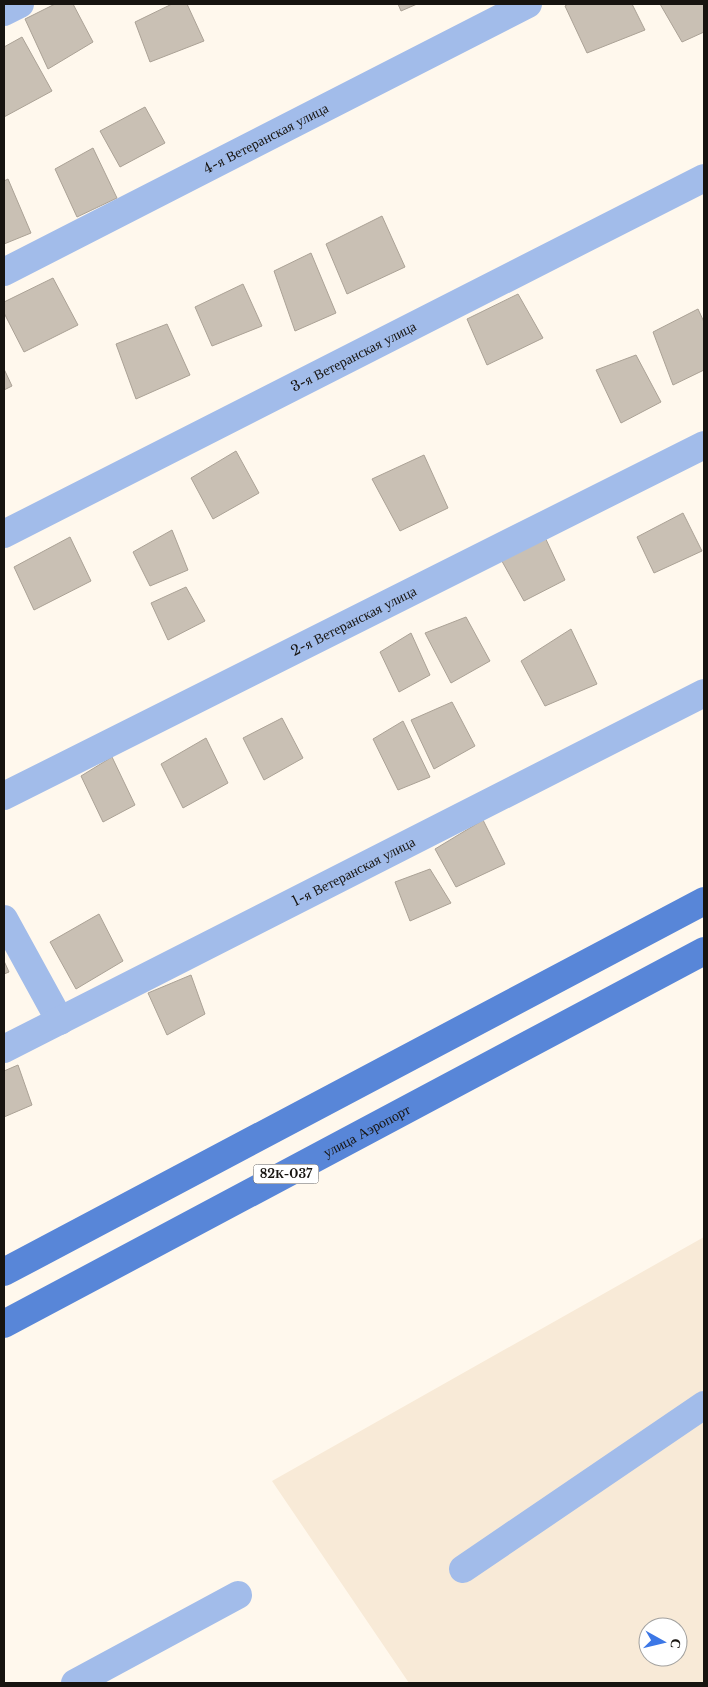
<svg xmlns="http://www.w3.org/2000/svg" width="708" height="1687" font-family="'Libre Baskerville',serif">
  <rect width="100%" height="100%" fill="#fff8ed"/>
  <path fill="#f8ead7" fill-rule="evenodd" d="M 704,1237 L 704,1683 L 409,1683 L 272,1481 ZM 648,1627 L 678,1627 L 678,1657 L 648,1657 Z"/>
  <g fill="#c9c0b4" stroke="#aba296">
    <polygon points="55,4 73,4 93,42 48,69 25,19"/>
    <polygon points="172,4 187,4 204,41 150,62 135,22"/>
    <polygon points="398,4 417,4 401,11"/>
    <polygon points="568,4 632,4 645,30 587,53 565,6"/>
    <polygon points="660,4 704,4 704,32 682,42"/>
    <polygon points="22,37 52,91 4,117 4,47"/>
    <polygon points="145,107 165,143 120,167 100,131"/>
    <polygon points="93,148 117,198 77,217 55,169"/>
    <polygon points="8,179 31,233 4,244 4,181"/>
    <polygon points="382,216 405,267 347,294 326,244"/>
    <polygon points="311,253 336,313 295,331 274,271"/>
    <polygon points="53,278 78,325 24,352 4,313 4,302"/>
    <polygon points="243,284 262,326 212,346 195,307"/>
    <polygon points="518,294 543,338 487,365 467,319"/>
    <polygon points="698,309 704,322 704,370 673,385 653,332"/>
    <polygon points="167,324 190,375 136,399 116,344"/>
    <polygon points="636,355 661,402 621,423 596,370"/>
    <polygon points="4,369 12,386 4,390"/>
    <polygon points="236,451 259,493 213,519 191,478"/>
    <polygon points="424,455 448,508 400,531 372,479"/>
    <polygon points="683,513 702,551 654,573 637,537"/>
    <polygon points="172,530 188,570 150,586 133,552"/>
    <polygon points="543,533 565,580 524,601 498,554"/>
    <polygon points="70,537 91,581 34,610 14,567"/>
    <polygon points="186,587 205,621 168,640 151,603"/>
    <polygon points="466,617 490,661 451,683 425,633"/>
    <polygon points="571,629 597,684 545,706 521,661"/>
    <polygon points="411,633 430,675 399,692 380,652"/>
    <polygon points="452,702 475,746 434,769 411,720"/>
    <polygon points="282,718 303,758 264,780 243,738"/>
    <polygon points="403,721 430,777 398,790 373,739"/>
    <polygon points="206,738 228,783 183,808 161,764"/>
    <polygon points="112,757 135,805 103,822 81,776"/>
    <polygon points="483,820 505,864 456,887 435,849"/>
    <polygon points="430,869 451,903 410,921 395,882"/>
    <polygon points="99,914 123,961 76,989 50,942"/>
    <polygon points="4,961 9,972 4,974"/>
    <polygon points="191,975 205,1014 167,1035 148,993"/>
    <polygon points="18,1065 32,1105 4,1117 4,1071"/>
  </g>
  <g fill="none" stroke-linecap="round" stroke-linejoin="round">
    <g stroke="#a2bcea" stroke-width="28">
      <polyline points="4,12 20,4"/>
      <path id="s1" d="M 4,272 L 528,4"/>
      <path id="s2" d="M 4,534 L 704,178"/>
      <path id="s3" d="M 4,796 L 704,445"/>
      <polyline points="4,919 60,1021"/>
      <path id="s4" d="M 4,1049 L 704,693"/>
      <polyline points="463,1569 704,1405"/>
      <polyline points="75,1683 238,1595"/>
    </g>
    <g stroke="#5886d8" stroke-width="28">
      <polyline points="4,1272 704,901"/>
      <path id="s5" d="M 4,1324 L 704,951"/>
    </g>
  </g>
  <g text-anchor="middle" stroke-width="4.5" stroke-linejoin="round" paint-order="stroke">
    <rect fill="#fff" stroke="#5d5a58" stroke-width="1" x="253.5" y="1164.5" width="65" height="19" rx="4"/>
    <g font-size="12" font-weight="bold" fill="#171410">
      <text x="286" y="1178">82К-037</text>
    </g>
    <g font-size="14" fill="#171410" stroke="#fff">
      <text dy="5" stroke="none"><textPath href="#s1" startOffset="294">4-я Ветеранская улица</textPath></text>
      <text dy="5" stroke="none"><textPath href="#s2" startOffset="392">3-я Ветеранская улица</textPath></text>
      <text dy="5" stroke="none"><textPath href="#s3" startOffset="391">2-я Ветеранская улица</textPath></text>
      <text dy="5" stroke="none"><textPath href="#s4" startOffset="392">1-я Ветеранская улица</textPath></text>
      <text dy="5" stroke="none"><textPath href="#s5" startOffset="411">улица Аэропорт</textPath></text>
    </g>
  </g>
  <rect width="708" height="1687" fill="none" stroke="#171410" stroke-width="10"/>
  <g transform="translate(663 1642) rotate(98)"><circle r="24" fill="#ffffff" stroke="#a2a19f"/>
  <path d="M0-4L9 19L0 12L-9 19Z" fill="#3c77e6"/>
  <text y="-8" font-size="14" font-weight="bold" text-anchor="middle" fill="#171410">С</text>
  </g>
</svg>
